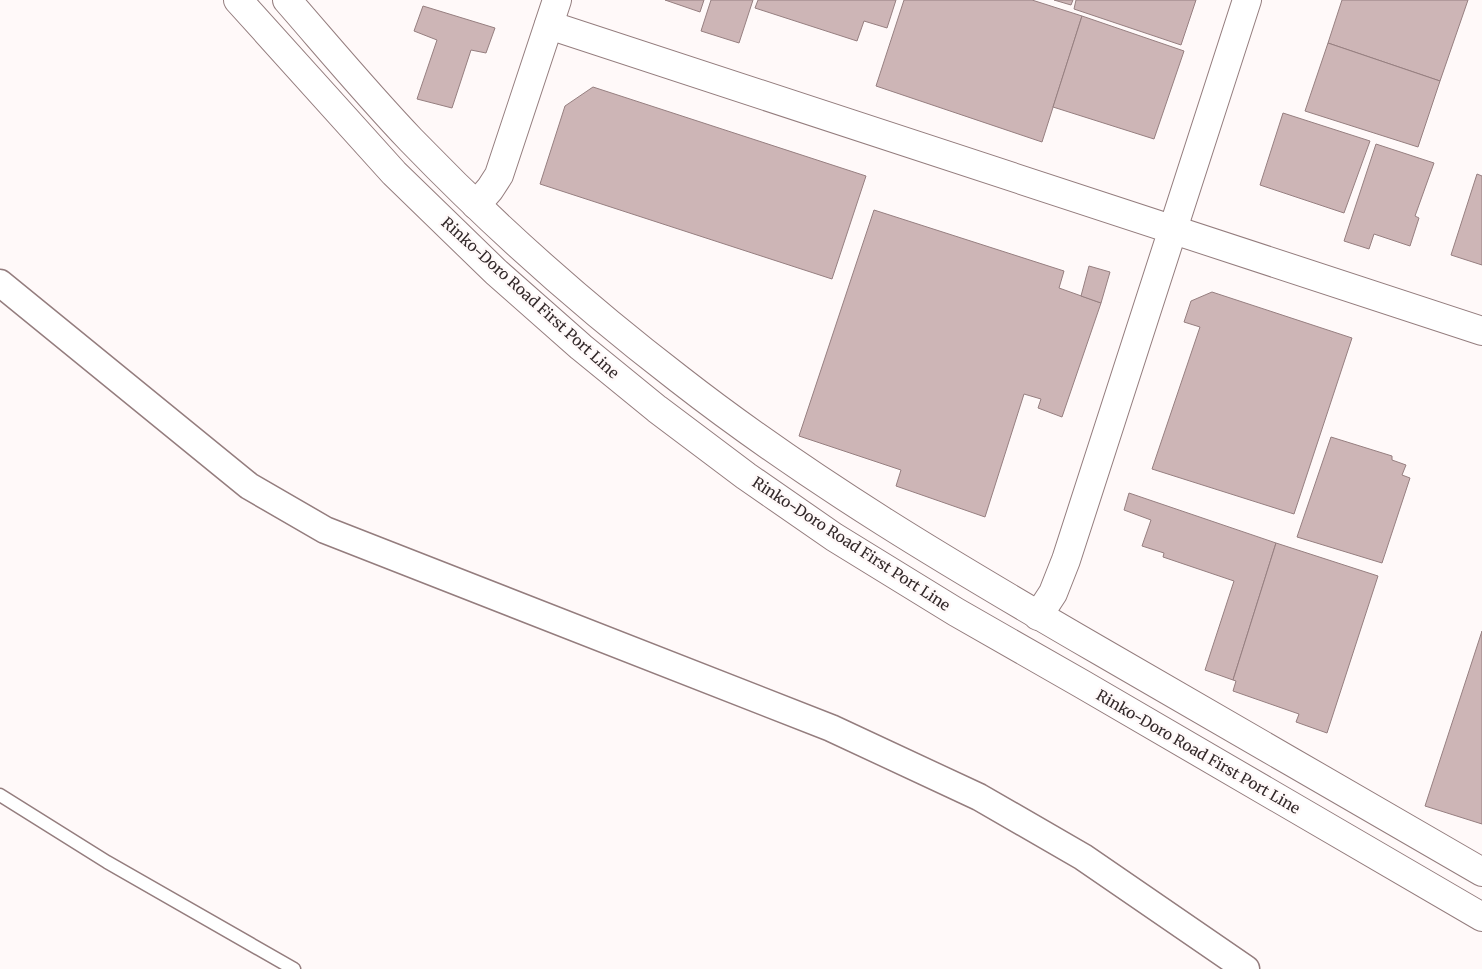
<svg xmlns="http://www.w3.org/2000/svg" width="1482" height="969" font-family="Merriweather,serif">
  <rect width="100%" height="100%" fill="#fff9f9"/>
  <g fill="#cdb5b6" stroke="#967f80">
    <polygon points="665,0 704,0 700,12"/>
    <polygon points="711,0 753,0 739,43 701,31"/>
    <polygon points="758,0 896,0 887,28 864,21 857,41 755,8"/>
    <polygon points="904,0 1032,0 1082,16 1042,142 876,86"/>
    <polygon points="1054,0 1073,0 1071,5"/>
    <polygon points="1076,0 1196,0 1181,45 1074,9"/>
    <polygon points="1342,0 1468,0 1440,81 1328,43"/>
    <polygon points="423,6 495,28 486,53 471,50 452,108 417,99 437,40 414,31"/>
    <polygon points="1082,16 1184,51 1154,139 1053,107"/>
    <polygon points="1328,43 1440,81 1418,147 1305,111"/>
    <polygon points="593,87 866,176 832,279 540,184 565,106"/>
    <polygon points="1283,113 1370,141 1344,213 1260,185"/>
    <polygon points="1376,144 1434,163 1415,216 1419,218 1410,246 1374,234 1369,249 1344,241"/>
    <polygon points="1477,174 1482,176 1482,265 1451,255"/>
    <polygon points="874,210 1064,271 1059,288 1101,303 1062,417 1038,408 1041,399 1024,394 985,517 896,486 901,470 799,436"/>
    <polygon points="1089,266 1110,272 1101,303 1081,296"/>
    <polygon points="1212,292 1352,338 1294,514 1152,469 1200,327 1184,322 1191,301"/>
    <polygon points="1331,437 1392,456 1392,460 1406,465 1402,475 1410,478 1382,563 1297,537"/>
    <polygon points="1129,493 1276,543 1233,680 1205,670 1234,581 1163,557 1164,553 1142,546 1151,520 1124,510"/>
    <polygon points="1276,543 1378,576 1327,733 1296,722 1299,714 1233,691 1236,681 1233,680"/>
    <polygon points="1482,631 1482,824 1425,806"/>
  </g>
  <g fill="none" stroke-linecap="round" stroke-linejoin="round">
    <defs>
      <polyline id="lane" points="0,795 107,862 294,969"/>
      <polyline id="street" points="0,283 249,486 325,530 831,728 979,797 1083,857 1246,969"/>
      <g id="secondary">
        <polyline points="238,0 394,173 496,272 581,347 657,409 746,476 834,537 956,612 1082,684 1482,917"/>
        <path d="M 287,0 C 328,47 368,95 411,140 C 494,226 584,306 679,379 C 811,482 955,567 1100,651 C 1227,725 1355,798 1482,872"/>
        <polyline points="549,25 1482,331"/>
        <polyline points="476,205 490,189 499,175 557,0"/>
        <polyline points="1038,616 1053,593 1066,560 1247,0"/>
      </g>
    </defs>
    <use href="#lane" stroke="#947d7e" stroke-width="15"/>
    <use href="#street" stroke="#947d7e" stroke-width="29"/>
    <use href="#secondary" stroke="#947d7e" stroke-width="30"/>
    <use href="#lane" stroke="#fff" stroke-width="12"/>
    <use href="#street" stroke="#fff" stroke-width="26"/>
    <use href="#secondary" stroke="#fff" stroke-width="28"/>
  </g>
  <g text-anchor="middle" stroke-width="5" stroke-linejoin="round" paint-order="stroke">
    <g font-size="15" fill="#33292a" stroke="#fff9f9">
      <text transform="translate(530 298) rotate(42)" y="5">Rinko-Doro Road First Port Line</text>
      <text transform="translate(851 544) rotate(33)" y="5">Rinko-Doro Road First Port Line</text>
      <text transform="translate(1198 752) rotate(30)" y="5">Rinko-Doro Road First Port Line</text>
    </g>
  </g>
</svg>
